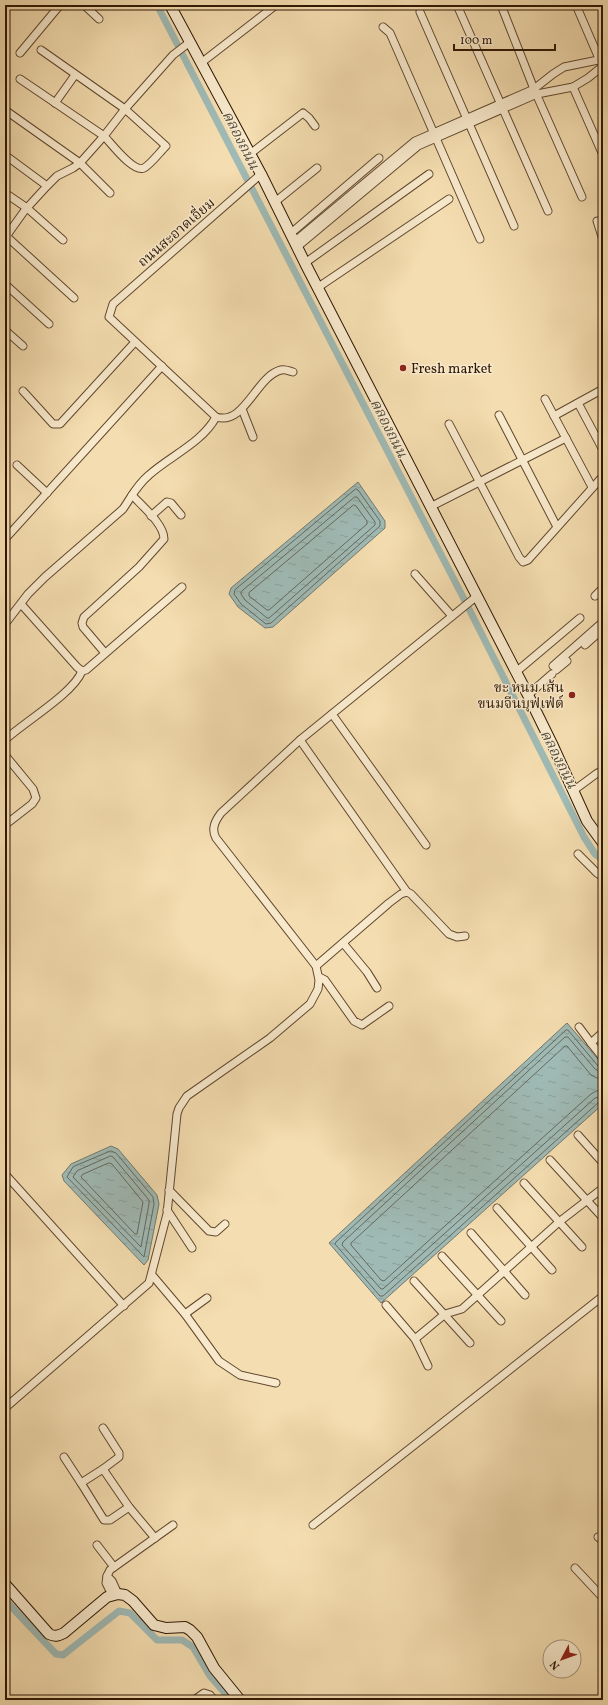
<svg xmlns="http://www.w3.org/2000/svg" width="608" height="1705" font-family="Vollkorn,'Noto Serif Thai',serif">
  <defs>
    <pattern id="water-ripples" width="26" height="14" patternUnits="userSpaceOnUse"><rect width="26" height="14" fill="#9fbab5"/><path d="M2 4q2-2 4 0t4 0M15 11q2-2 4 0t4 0" fill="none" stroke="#899f9a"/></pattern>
  </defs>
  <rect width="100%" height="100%" fill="#f4ddb0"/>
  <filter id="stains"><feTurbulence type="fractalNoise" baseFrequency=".005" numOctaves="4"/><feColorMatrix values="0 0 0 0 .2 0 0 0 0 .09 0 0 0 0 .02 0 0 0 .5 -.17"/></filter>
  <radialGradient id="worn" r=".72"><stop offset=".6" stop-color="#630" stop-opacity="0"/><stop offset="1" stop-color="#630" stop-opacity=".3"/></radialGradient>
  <g fill="url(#water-ripples)" stroke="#72796e">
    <polygon points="358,482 385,521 385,528 273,627 265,628 238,607 229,594 231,588"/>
    <polygon points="567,1023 603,1065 603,1104 381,1303 329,1243"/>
    <polygon points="111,1146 118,1149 157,1195 159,1204 148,1260 144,1265 64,1181 62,1175 71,1164"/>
  </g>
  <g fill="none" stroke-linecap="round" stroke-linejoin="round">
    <g stroke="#66685c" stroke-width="1">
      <polygon points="356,489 358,490 380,521 380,526 271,623 266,624 241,604 234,594 235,590"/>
      <polygon points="355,497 357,497 375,522 375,525 269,618 267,618 245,600 241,594 241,592"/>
      <polygon points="354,505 356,506 367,521 367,524 269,610 267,610 249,596 249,593"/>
      <polyline points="603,1068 598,1066 568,1030 566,1030 336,1242 335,1244 380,1296 383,1296 599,1102 603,1101"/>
      <polyline points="603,1073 595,1069 568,1037 565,1037 343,1242 342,1245 381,1289 383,1289 595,1098 603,1096"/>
      <polyline points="603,1079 597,1078 591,1075 567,1046 565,1046 351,1243 351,1245 381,1280 384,1281 591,1094 596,1091 603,1090"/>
      <polygon points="111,1151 116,1153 153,1197 154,1204 144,1257 67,1177 73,1167"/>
      <polygon points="111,1156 113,1157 149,1200 149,1204 141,1247 73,1177 77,1171"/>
      <polygon points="109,1163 112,1164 143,1202 137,1234 135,1234 81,1177 82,1175"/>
    </g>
    <g stroke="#9fbab5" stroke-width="7">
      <polyline points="157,5 464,599 584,837 595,854 603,860"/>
      <polyline points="5,1600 56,1654 63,1655 119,1611 130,1613 157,1640 182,1640 193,1647 210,1676 231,1700"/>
    </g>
    <defs>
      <g id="street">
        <polyline points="84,5 99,19"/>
        <polyline points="457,5 548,211"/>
        <polyline points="501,5 534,89 582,197"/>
        <polyline points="576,5 601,63"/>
        <polyline points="420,12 514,226"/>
        <polyline points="383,27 390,33 480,239"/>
        <polyline points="41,50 125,109 173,55 190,42"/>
        <polyline points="20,53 60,5"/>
        <polyline points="201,63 276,5"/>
        <polyline points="573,87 603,155"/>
        <polyline points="55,103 75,75"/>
        <path d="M 125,109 L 166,146 C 160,152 150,165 144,168 C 133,173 111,143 104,136 Z"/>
        <polyline points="5,110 80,163 110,193"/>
        <polyline points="250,154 303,113 309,118 315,126"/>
        <polyline points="5,155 47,186"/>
        <path d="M 261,174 L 113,304 L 109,317 L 216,417 C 245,426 256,376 281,370 C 285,369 289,371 293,372"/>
        <polyline points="5,193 27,208 63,240"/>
        <polyline points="275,202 317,168"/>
        <polyline points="597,221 603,240"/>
        <polyline points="290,234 379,158"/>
        <polyline points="5,235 74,298"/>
        <polyline points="5,238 25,210 47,186 57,176 73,168 80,163 104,136 20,79"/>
        <polyline points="294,242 415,141 534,89 553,74 564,67 603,59"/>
        <polyline points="297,247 418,146 537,94 573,87 588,78 603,66"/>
        <polyline points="305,263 429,174"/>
        <polyline points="5,284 49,324"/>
        <polyline points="317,288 449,199"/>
        <polyline points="5,330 23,346"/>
        <polyline points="23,391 53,424 60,424 135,342"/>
        <polyline points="545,399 592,487"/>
        <polyline points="578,403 603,450"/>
        <polyline points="242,409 253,437"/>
        <polyline points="499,415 557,527"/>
        <polyline points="554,416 603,389"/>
        <polyline points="449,424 519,557 523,562 528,560 603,476"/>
        <polyline points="17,465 47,493"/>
        <polyline points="430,507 566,438"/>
        <polyline points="151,516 167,502 171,503 181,515"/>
        <polyline points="5,539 162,366"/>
        <polyline points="415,574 452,616"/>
        <polyline points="595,596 603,588"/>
        <polyline points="21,604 77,667 82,671 86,670 182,587"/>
        <path d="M 5,624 L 28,594 L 45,577 L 123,509 C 132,496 136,486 149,475 C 170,456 202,443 216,417"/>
        <polyline points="585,645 603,629"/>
        <path d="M 105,653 L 83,627 L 82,623 L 84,617 L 139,567 L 164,539 C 164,524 142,506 132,495"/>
        <polyline points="553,666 603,622"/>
        <polyline points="556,670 567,661"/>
        <polyline points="516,672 580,618"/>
        <polyline points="528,695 552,674"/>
        <polyline points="332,714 426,845"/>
        <path d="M 5,740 C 24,722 73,694 82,671"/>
        <polyline points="300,740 407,892"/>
        <polyline points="5,755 33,789 36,798 32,804 5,825"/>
        <polyline points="573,791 596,774 603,770"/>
        <polyline points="578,854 597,873 603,877"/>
        <polyline points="343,943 367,972 377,988"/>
        <polyline points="316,966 389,903 401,894 407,892 411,894 449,934 457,937 465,936"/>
        <polyline points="319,977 325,980 354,1021 362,1025 389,1006"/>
        <polyline points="579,1027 591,1043"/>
        <polyline points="603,1032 591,1043 603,1058"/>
        <polyline points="578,1135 603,1163"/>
        <polyline points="550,1160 603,1218"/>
        <polyline points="5,1174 124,1306"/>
        <polyline points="524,1183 582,1247"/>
        <polyline points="169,1190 209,1231 216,1232 225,1224"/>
        <polyline points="497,1208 552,1270"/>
        <polyline points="167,1210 192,1248"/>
        <polyline points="471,1233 525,1295"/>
        <polyline points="442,1256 501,1321"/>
        <polyline points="152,1275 185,1314 219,1361 240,1375 276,1383"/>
        <polyline points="414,1281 470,1343"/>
        <polyline points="386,1305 415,1339 428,1366"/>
        <polyline points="185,1314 207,1298"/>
        <polyline points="415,1339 445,1314 462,1309 559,1222 603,1188"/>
        <path d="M 5,1408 L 149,1283 L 167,1214 L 177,1114 L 179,1108 L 187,1096 L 270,1038 L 310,1004 L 318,989 L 319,980 L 316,966 L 216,838 C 211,829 215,821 221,813 L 300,740 L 477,596"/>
        <polyline points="103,1428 119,1453 119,1457 103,1469 129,1507 155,1538"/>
        <polyline points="64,1457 81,1483"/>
        <polyline points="103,1469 81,1483 104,1520 110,1520 129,1507"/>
        <polyline points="313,1525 603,1296"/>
        <polyline points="598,1537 603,1541"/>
        <polyline points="97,1545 114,1567"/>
        <polyline points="575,1568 603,1598"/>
        <polyline points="107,1576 110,1570 173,1525"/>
        <polyline points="112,1595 106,1583 107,1576 112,1581 118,1594"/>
        <polyline points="194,1700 204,1693 210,1695 214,1700"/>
      </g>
      <g id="secondary">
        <polyline points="170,5 261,174 307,267 528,695 553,746 587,821 603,843"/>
        <path d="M 5,1584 L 49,1634 C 55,1637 58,1636 64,1633 L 107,1597 L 118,1594 L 125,1595 L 133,1601 L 154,1625 L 166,1628 L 185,1627 L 190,1630 L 197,1637 L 214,1668 L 240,1700"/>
      </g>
    </defs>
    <use href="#street" stroke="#60482e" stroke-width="9"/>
    <use href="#secondary" stroke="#2e1703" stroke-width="12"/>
    <use href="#street" stroke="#f8e9cc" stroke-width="7"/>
    <use href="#secondary" stroke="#f8e9cc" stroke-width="10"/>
  </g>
  <g fill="#8f2418" stroke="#f8e9cc" stroke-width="1.5">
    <circle cx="403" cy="368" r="4"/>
    <circle cx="572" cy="695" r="4"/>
  </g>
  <g text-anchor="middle" stroke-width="3" stroke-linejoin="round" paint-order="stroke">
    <g font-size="14" fill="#2e1703" stroke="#f8e9cc">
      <text transform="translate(176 232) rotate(-41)" y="5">ถนนสะอาดเอี่ยม</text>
    </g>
    <g font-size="14" fill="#2e1703" stroke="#f8e9cc" text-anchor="start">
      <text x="411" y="373">Fresh market</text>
      <text x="564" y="692" text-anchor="end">ขะ หนม เส้น<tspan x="564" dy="16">ขนมจีนบุฟเฟ่ต์</tspan></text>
    </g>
    <g font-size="15" font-style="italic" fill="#565041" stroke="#f8e9cc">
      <text transform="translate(241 140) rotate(63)" y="5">คลองถนน</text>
      <text transform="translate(389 428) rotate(63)" y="5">คลองถนน</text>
      <text transform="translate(559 759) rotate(63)" y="5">คลองถนน</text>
    </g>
  </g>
  <rect width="608" height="1705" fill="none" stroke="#f4ddb0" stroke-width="20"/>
  <rect x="6" y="6" width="596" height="1693" fill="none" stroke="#2e1703" stroke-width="2"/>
  <rect x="10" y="10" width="588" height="1685" fill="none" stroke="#2e1703"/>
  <g transform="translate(562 1659) rotate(229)"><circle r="19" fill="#f8e9cc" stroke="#a7957c"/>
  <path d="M0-3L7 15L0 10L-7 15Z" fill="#8f2418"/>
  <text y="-6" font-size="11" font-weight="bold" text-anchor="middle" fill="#2e1703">N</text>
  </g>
  <path d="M454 44v6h101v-6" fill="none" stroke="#2e1703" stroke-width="2"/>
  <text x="460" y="44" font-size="12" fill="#2e1703" stroke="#f8e9cc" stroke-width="3" paint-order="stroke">100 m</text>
  <rect width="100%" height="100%" filter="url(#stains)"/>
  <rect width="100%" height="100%" fill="url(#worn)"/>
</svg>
